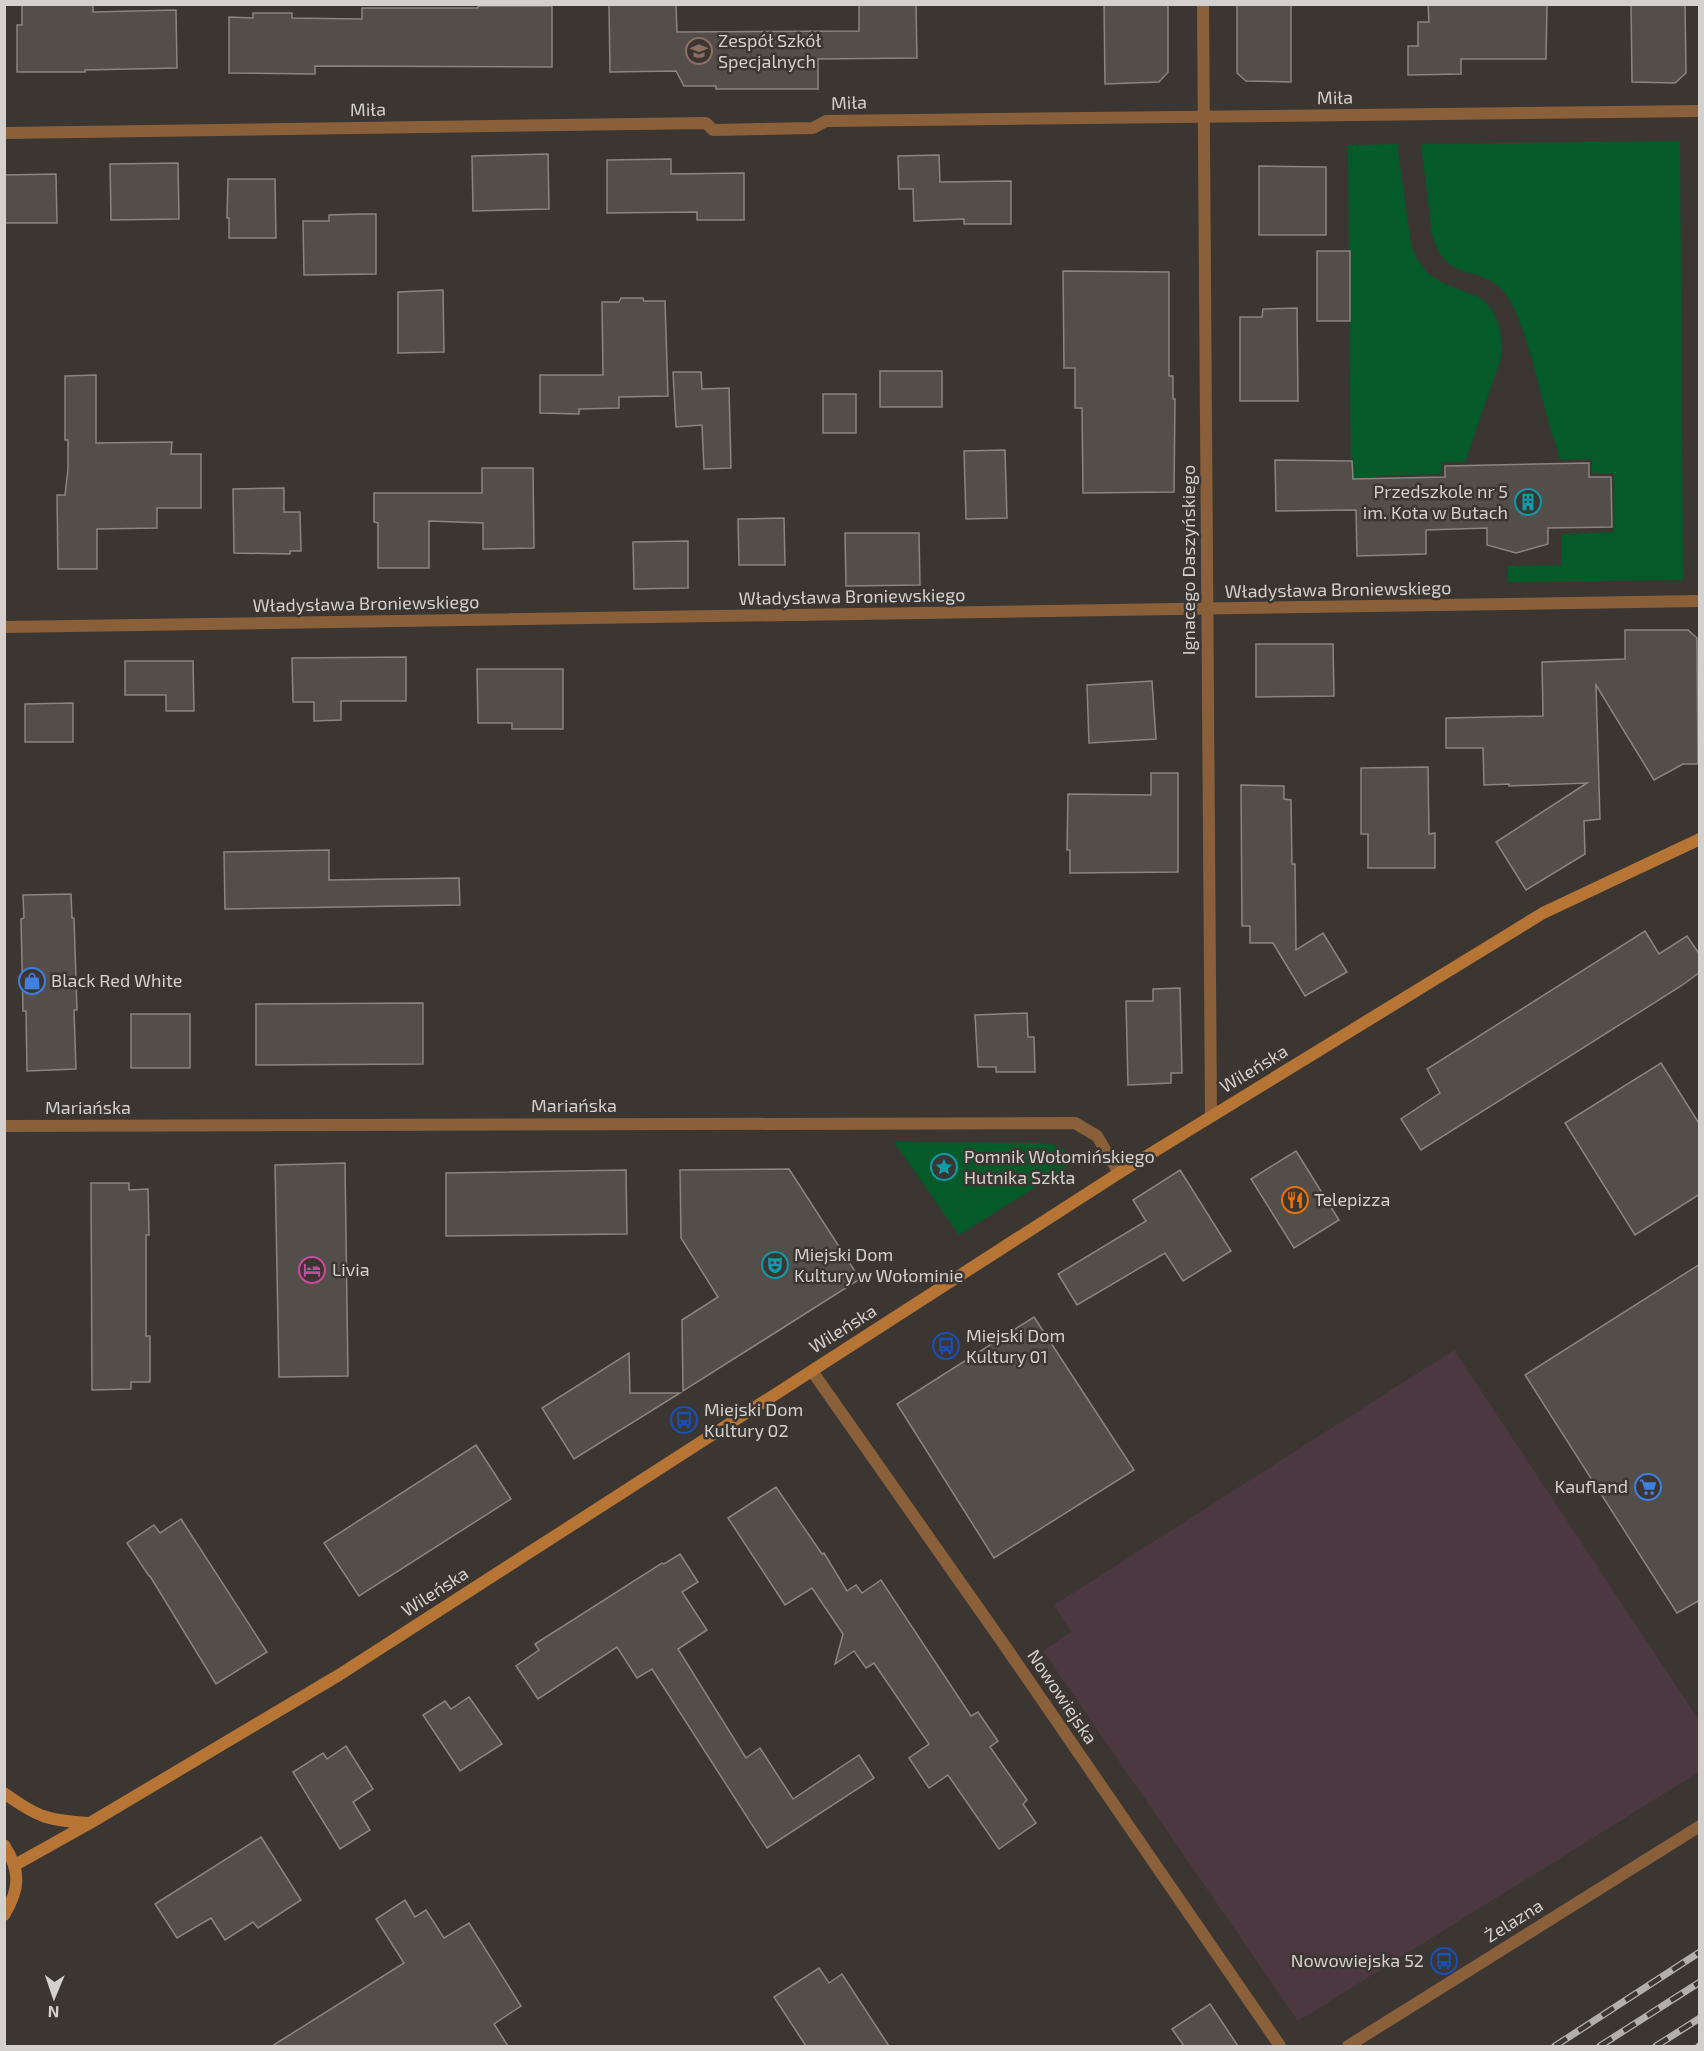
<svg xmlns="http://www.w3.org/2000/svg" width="1704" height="2051" font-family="'Exo 2',sans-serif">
  <rect width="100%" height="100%" fill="#3b3632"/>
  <polygon fill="#4b3841" points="1454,1350 1699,1720 1699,1772 1298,2021 1043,1651 1071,1632 1054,1605"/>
  <g fill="#055a29">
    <path d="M 1680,141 L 1683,580 L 1508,582 L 1508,566 L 1561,565 L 1561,534 L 1614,532 L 1613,473 L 1592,473 L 1592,459 L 1560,460 C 1554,439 1547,419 1542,398 C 1534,369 1522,313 1503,291 C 1478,263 1446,285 1432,234 L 1421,144 Z"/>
    <path d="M 1397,144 L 1411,245 C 1424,281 1444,283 1476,296 C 1497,305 1504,336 1501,357 C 1499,367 1494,377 1491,387 C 1482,412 1474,437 1465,462 L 1441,462 L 1441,474 L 1375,476 L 1375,484 L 1351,484 L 1348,145 Z"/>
    <path d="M 894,1142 L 1042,1143 L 1054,1145 L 1065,1150 C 1069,1158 1069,1161 1065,1169 L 959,1235 Z"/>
  </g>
  <g fill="#544e4a" stroke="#8b8480" stroke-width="1.5">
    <polygon points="22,4 93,4 93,12 176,10 177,68 85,70 85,72 17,72 17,25 22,25"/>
    <polygon points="609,4 676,4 677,32 859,31 859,4 916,4 917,58 818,59 818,89 716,89 716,86 684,86 676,71 610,72"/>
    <polygon points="1104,4 1168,4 1168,72 1159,82 1105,84"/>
    <polygon points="1237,4 1291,4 1291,82 1246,81 1237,73"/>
    <polygon points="1428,4 1547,4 1546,59 1461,59 1461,74 1408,75 1408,46 1418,46 1418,22 1429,22"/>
    <polygon points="1631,4 1685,4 1686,73 1675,83 1632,82"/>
    <polygon points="478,6 552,6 552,67 315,66 315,74 229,73 229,17 253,18 253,13 292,13 292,18 362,19 362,8 478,8"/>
    <polygon points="548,154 549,209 473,211 472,156"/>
    <polygon points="939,155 940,182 1011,181 1011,224 964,224 964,219 914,221 913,189 899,189 898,156"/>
    <polygon points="671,159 671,174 744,173 744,220 697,220 697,212 607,213 607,160"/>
    <polygon points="178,163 179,219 111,220 110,164"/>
    <polygon points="1259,166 1326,167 1326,235 1259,235"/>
    <polygon points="56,174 57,223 4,223 4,175"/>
    <polygon points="228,179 275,179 276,238 229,238 229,218 227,218"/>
    <polygon points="358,214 376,214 376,274 304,275 303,221 329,221 329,215"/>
    <rect x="1317" y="251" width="33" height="70"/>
    <polygon points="1063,271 1169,272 1169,376 1173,376 1173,399 1175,399 1174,492 1083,493 1082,408 1075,408 1075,368 1064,368"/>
    <polygon points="443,290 444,352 398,353 398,292"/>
    <polygon points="621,298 643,298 644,301 665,301 668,396 619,397 619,408 579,409 579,414 540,413 540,375 603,375 602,302 619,302"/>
    <polygon points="1297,308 1298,401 1240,401 1240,317 1262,317 1263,309"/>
    <rect x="880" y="371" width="62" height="36"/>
    <polygon points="673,372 701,372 702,389 729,388 731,468 704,469 702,425 676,427"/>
    <polygon points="96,375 96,443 172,442 171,454 201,454 201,508 157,508 157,528 97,529 97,569 58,569 57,495 65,495 68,469 68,440 65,440 65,376"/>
    <rect x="823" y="394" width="33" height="39"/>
    <polygon points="1005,450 1007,518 966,519 964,451"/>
    <polygon points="1275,460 1352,461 1353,479 1445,477 1445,466 1589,463 1589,477 1611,477 1612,527 1548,528 1548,544 1516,553 1487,545 1487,528 1426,530 1426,554 1357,556 1356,510 1276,511"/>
    <polygon points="482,468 533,468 534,548 483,549 483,523 429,521 429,568 378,568 378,523 374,522 374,493 482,493"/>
    <polygon points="284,488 284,512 300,512 301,551 290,551 290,554 234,553 233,489"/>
    <polygon points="784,518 785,565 739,565 738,519"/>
    <polygon points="845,533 919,533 920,585 846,586"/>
    <polygon points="688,541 688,588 634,589 633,542"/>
    <polygon points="1625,630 1688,630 1697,638 1698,764 1683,764 1654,780 1596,685 1600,819 1584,821 1585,854 1526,890 1496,842 1587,783 1509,786 1509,784 1484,785 1483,748 1446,748 1446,718 1543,716 1542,662 1625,659"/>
    <polygon points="1256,644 1333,644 1334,696 1256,697"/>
    <polygon points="406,657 406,701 341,701 341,720 314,721 314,702 293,702 292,658"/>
    <polygon points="125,661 193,661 194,711 166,711 166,695 125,695"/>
    <polygon points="477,669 563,669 563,729 512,729 512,723 478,723"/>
    <polygon points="1152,681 1156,739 1089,743 1087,685"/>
    <polygon points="73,703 73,742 25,742 25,704"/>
    <polygon points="1428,767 1429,834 1435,833 1435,868 1368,868 1368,834 1361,834 1361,768"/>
    <polygon points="1151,773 1178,773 1178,872 1070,873 1070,850 1067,850 1068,794 1151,795"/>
    <polygon points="1241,785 1284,786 1284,799 1291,800 1292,864 1295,864 1296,950 1323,933 1347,972 1305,996 1273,943 1250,943 1250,926 1242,926"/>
    <polygon points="329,850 329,880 459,878 460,905 225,909 224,852"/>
    <polygon points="71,894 72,918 74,918 77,1010 74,1010 76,1069 27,1071 26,1011 23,1011 21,919 24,918 23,895"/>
    <polygon points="1645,931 1659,954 1687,936 1700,955 1700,972 1681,986 1421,1150 1401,1119 1440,1093 1427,1069"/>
    <polygon points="1180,988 1182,1073 1171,1073 1171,1083 1128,1085 1126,1001 1153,1001 1153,989"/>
    <polygon points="423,1003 423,1064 256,1065 256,1004"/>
    <polygon points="1027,1013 1028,1037 1034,1037 1035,1072 996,1072 996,1067 978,1067 975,1015"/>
    <rect x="131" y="1014" width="59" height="54"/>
    <polygon points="1661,1063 1700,1125 1700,1194 1635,1235 1565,1123"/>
    <polygon points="1296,1151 1339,1220 1294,1248 1251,1179"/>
    <polygon points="345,1163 348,1376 279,1377 275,1165"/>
    <polygon points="789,1169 860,1279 683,1391 682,1320 718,1297 681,1238 680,1170"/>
    <polygon points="626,1170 627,1234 446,1236 446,1173"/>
    <polygon points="1180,1170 1231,1251 1183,1281 1165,1253 1077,1305 1058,1274 1146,1221 1133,1200"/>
    <polygon points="91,1183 129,1183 129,1190 148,1189 149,1235 146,1235 146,1336 150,1336 150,1382 131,1382 131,1389 92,1390"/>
    <polygon points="1700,1264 1700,1600 1677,1613 1525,1375"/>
    <polygon points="1034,1317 1134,1470 994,1558 897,1404"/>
    <polygon points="629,1353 630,1393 680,1393 574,1459 542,1408"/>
    <polygon points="476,1445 511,1499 359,1596 324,1543"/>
    <polygon points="776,1487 822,1554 824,1553 847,1591 856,1585 862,1593 881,1580 971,1716 978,1712 998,1741 990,1747 1027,1800 1023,1804 1036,1823 999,1849 948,1775 929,1788 909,1758 929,1744 874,1663 866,1668 854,1651 835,1664 843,1634 812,1588 785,1605 728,1518"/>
    <polygon points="181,1519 267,1652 216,1684 150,1576 149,1576 127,1543 154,1525 160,1533"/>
    <polygon points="680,1554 698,1582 682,1592 707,1630 678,1649 746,1758 760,1748 793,1799 859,1755 874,1778 767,1848 652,1669 637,1678 617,1647 538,1699 516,1666 539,1650 535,1644 662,1563 664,1564"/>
    <polygon points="469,1697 502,1744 460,1771 423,1715 445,1701 451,1709"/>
    <polygon points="346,1746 373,1789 353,1802 370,1830 340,1849 293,1772 323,1753 327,1759"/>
    <polygon points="261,1837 301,1900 258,1928 253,1922 225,1940 211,1918 177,1938 155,1904"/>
    <polygon points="405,1900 415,1917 426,1910 444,1938 469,1923 521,2006 494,2024 508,2046 272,2046 404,1963 376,1919"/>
    <polygon points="819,1968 829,1983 842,1974 889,2046 806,2046 774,1997"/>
    <polygon points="1210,2004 1238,2046 1184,2046 1172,2029"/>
  </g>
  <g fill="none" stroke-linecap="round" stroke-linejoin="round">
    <g stroke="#8a603a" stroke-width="12">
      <polyline points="1203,4 1211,1116"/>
      <polyline points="4,133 706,123 713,130 813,128 826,121 1700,111"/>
      <polyline points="4,627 1700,601"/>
      <polyline points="4,1126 1075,1123 1097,1136 1119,1173"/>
      <polyline points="812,1371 1005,1646 1280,2046"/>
      <polyline points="1348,2046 1700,1826"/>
    </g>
    <g stroke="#b77535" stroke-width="12">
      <path d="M 4,1793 C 37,1817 49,1821 89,1823"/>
      <path d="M 4,1845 C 21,1871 20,1889 4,1915"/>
      <polyline points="15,1865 90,1823 339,1675 1119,1173 1543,913 1700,839"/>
    </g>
    <defs>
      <g id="rail">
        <polyline points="1555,2046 1700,1952"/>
        <polyline points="1600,2046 1700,1982"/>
        <polyline points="1656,2046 1700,2018"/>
        <polyline points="1699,2046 1700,2046"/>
      </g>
    </defs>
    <use href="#rail" stroke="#b2afad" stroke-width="7"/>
    <use href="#rail" stroke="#3b3632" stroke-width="4.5" stroke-dasharray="14" stroke-linecap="butt"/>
  </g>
  <defs>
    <symbol id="school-ring" viewBox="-11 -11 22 22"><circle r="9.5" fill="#3b3632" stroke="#8d6e63" stroke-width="1.5"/><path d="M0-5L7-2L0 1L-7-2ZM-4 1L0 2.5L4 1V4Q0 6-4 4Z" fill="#8d6e63"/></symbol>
    <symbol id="building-ring" viewBox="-11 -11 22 22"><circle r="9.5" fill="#3b3632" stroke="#0f9aa8" stroke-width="1.5"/><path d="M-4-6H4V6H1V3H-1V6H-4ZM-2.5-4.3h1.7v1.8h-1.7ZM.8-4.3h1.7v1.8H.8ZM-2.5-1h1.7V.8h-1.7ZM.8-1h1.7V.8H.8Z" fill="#0f9aa8"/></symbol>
    <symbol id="shop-ring" viewBox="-11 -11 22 22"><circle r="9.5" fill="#3b3632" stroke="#3f7fe0" stroke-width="1.5"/><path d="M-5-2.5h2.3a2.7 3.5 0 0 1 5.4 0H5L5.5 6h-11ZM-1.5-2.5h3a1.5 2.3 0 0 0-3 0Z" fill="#3f7fe0"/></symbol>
    <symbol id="sight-ring" viewBox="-11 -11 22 22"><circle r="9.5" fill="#3b3632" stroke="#0f9aa8" stroke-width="1.5"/><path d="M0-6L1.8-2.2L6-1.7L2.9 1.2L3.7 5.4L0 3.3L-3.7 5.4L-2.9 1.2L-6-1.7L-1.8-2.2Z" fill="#0f9aa8"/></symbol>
    <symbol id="restaurant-ring" viewBox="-11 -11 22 22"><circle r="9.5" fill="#3b3632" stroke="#e8710a" stroke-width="1.5"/><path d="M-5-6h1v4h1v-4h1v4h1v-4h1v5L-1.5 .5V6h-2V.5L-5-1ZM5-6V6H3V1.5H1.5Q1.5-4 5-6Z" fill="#e8710a"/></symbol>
    <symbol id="theatre-ring" viewBox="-11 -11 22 22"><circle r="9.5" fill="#3b3632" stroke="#0f9aa8" stroke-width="1.5"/><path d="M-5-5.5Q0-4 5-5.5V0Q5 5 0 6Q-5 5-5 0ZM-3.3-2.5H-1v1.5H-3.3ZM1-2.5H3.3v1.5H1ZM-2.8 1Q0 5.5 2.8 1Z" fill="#0f9aa8"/></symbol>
    <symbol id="hotel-ring" viewBox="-11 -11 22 22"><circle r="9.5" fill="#3b3632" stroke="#d1479c" stroke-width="1.5"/><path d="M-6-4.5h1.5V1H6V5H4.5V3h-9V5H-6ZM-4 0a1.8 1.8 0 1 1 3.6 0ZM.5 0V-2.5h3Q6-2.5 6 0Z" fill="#d1479c"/></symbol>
    <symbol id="bus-ring" viewBox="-11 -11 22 22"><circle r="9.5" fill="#3b3632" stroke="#1a4fb4" stroke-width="1.5"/><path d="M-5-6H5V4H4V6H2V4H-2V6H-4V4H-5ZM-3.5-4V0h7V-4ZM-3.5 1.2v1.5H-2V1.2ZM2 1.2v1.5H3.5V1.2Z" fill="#1a4fb4"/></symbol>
    <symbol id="supermarket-ring" viewBox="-11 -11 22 22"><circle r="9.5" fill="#3b3632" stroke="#3f7fe0" stroke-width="1.5"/><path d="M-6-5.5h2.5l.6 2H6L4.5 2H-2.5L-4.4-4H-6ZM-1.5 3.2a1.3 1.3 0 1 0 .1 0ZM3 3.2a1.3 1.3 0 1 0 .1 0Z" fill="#3f7fe0"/></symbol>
  </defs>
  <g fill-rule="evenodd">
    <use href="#school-ring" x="684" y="36" width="30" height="30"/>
    <use href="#building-ring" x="1513" y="487" width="30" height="30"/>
    <use href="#shop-ring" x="17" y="966" width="30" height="30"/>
    <use href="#sight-ring" x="929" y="1152" width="30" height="30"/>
    <use href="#restaurant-ring" x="1280" y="1185" width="30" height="30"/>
    <use href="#theatre-ring" x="760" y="1250" width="30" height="30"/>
    <use href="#hotel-ring" x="297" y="1255" width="30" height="30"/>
    <use href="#bus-ring" x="931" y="1331" width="30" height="30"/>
    <use href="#bus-ring" x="669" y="1405" width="30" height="30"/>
    <use href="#supermarket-ring" x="1633" y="1472" width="30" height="30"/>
    <use href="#bus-ring" x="1429" y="1946" width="30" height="30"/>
  </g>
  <g text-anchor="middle" stroke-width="5" stroke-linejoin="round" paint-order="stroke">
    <g font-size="18" fill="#d3d0ce" stroke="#3b3632" text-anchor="start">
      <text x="718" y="47">Zespół Szkół<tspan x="718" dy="21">Specjalnych</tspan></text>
      <text x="1508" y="498" text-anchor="end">Przedszkole nr 5<tspan x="1508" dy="21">im. Kota w Butach</tspan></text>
      <text x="51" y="987">Black Red White</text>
      <text x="964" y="1163">Pomnik Wołomińskiego<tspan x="964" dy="21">Hutnika Szkła</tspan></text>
      <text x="1314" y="1206">Telepizza</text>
      <text x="794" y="1261">Miejski Dom<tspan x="794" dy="21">Kultury w Wołominie</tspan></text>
      <text x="332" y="1276">Livia</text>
      <text x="966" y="1342">Miejski Dom<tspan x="966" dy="21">Kultury 01</tspan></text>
      <text x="704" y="1416">Miejski Dom<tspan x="704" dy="21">Kultury 02</tspan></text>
      <text x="1628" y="1493" text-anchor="end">Kaufland</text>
      <text x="1424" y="1967" text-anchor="end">Nowowiejska 52</text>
    </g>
    <g font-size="18" fill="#d3d0ce" stroke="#3b3632">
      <text transform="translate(1335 98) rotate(-1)" y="6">Miła</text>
      <text transform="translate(849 103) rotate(-2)" y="6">Miła</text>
      <text transform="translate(368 110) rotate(-1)" y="6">Miła</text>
      <text transform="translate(1189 560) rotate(-90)" y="6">Ignacego Daszyńskiego</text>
      <text transform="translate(1338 590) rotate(-1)" y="6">Władysława Broniewskiego</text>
      <text transform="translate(852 597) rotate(-1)" y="6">Władysława Broniewskiego</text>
      <text transform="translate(366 604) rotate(-1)" y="6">Władysława Broniewskiego</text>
      <text transform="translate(1254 1069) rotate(-31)" y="6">Wileńska</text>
      <text x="574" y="1112">Mariańska</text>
      <text x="88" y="1114">Mariańska</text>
      <text transform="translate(843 1329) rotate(-32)" y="6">Wileńska</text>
      <text transform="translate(435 1592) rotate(-33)" y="6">Wileńska</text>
      <text transform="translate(1062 1697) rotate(56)" y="6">Nowowiejska</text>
      <text transform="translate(1514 1921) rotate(-32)" y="6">Żelazna</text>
    </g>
  </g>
  <rect width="1704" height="2051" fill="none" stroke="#d3d0ce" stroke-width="12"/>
  <g transform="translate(54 1997) rotate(182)" stroke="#3b3632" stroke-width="4.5" paint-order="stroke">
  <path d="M0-4.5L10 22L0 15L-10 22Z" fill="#d3d0ce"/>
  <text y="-9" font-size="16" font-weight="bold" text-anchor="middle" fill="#d3d0ce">N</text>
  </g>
</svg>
